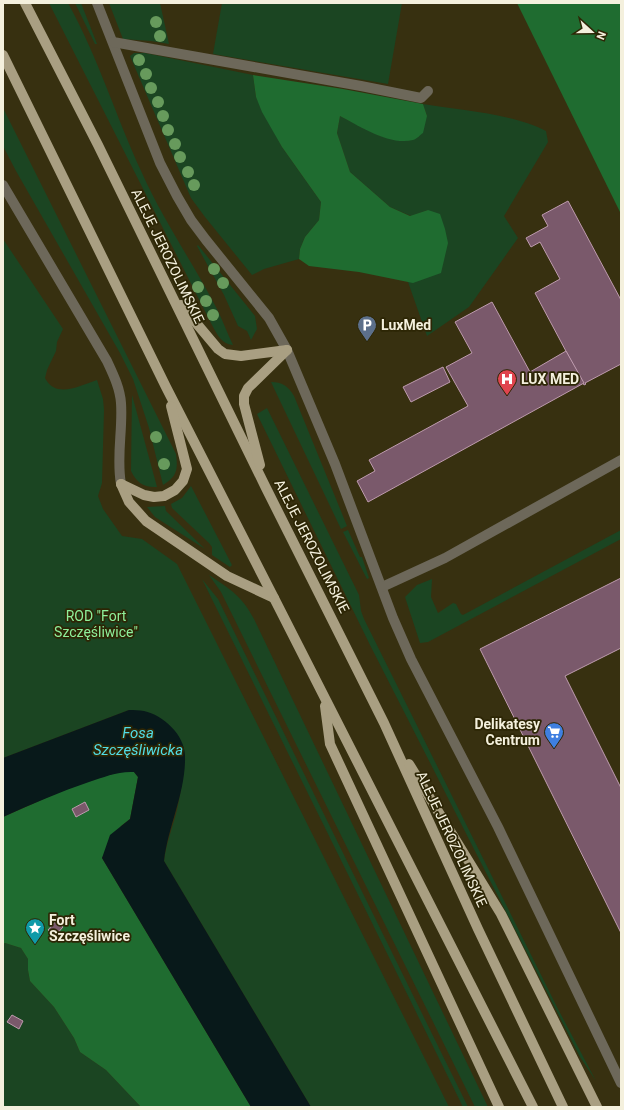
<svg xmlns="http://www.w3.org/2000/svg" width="624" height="1110" font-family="Roboto,sans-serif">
  <rect width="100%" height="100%" fill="#373010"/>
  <g fill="#1b4522">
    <path d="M 49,3 L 68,3 C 98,57 116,117 142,173 C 163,220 193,263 217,309 C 223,321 227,333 233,345 C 221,344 217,334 212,325 Z"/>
    <polygon points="75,3 81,3 97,44 95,44"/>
    <polygon points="109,3 160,3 169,44 151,41 123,39"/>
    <polygon points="222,3 402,3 388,84 213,54"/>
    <polygon points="134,53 145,53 253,75 256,97 282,147 321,202 319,220 305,237 300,249 299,259 264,269 252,275 205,217 191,198 130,56"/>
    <path d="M 423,104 C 459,110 515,114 546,131 L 548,142 L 504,216 L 518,238 L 469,307 L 427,336 L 408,282 L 413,282 L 428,210 L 411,216 L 390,207 L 350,172 L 337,133 L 340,116 L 380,136 L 427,116 Z"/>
    <path d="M 3,108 L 176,454 C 178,470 177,476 163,485 L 149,428 L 133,379 L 120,353 L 16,171 L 3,146 Z"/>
    <path d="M 3,239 L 63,329 L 57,342 L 56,351 L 47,370 L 45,378 C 56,399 79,386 97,380 L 103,399 L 104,410 L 102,483 L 98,496 L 103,509 L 122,536 L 142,539 L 177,564 L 449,1107 L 311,1107 L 164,861 C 166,843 173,827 177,810 C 181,791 184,773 185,754 L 129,710 L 3,758 Z"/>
    <polygon points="198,245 255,316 257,329 251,340 247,331 238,326 224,295 197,246"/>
    <path d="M 271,382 C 282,382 288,386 294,396 L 347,526 L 341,529 Z"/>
    <path d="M 132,395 L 157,487 C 144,488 136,482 131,471 Z"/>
    <polygon points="267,408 359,595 361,611 364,619 558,1009 596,1081 580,1057 370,645 257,414"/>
    <polygon points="191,486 232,565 230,567 212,555 212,547 209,543 172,508 171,504 182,498"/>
    <polygon points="165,506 166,511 205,549 155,517 147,507"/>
    <polygon points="348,530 360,557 362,557 369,578 367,579 343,532"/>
    <polygon points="621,530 621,539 428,642 420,643 405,597 417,585 432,579 431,597 438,613 453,603 456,604 461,614 463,615"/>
    <path d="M 209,575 C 231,590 241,595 254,619 L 488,1107 L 475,1107 L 221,592 Z"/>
    <polygon points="202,579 218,599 468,1107 463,1107"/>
    <polygon points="5,943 21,948 28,959 28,970 30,981 54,1007 74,1038 80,1052 106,1070 141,1107 3,1107 3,944"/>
  </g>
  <g fill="#1f6c30">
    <polygon points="517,3 621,3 621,214"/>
    <path d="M 253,75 L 343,89 L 423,104 L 427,116 L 423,133 C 420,135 417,139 413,140 C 390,146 359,126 340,116 L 337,133 L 350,172 L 390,207 L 410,216 L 428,210 L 440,214 L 445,229 L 448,243 L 441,273 L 413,283 L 359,272 L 309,266 L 299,259 L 300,249 L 305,237 L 319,220 L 321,202 L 282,147 L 262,112 L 256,97 Z"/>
    <path d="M 125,771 L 134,772 L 138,777 L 130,819 L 121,826 L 102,858 L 251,1107 L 141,1107 L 106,1070 L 80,1052 L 74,1038 L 54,1007 L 30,981 L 28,970 L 28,959 L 21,948 L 5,943 L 3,944 L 3,817 C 42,800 82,780 125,771 Z"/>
  </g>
  <path fill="#08191a" d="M 129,710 C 134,710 139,710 144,711 C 163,715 185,735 185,756 C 186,792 168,826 164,861 L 311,1107 L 251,1107 L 102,858 L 110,835 L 130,819 L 138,777 L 134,772 C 118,771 104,777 89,782 C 60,792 31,804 3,817 L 3,758 Z"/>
  <g fill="#7a596b" stroke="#be9bae">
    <polygon points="568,201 621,300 621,364 585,383 586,384 584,385 535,293 560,279 540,242 531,247 526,238 548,226 542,215"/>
    <polygon points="492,302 530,372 566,351 584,383 368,502 357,481 375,471 369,460 468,406 446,367 472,353 455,322"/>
    <polygon points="443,367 450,382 411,402 403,387"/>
    <polygon points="621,578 621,648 565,676 621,788 621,933 480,649"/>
    <polygon points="85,802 89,810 76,817 72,809"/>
    <polygon points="56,921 63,927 55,936 48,930"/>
    <polygon points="12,1015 23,1021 19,1029 7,1022"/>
  </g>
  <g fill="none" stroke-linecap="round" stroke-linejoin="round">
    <g stroke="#6d685a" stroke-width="10">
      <polyline points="97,3 160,163 177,196 191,220 206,240 269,318 287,350 335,464 393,618 411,659 498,827 621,1083"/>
      <polyline points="113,42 361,86 421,98 428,91"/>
      <path d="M 3,185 L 107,361 C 113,374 120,388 121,403 C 123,430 116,457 121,484"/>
      <polyline points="382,587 445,558 621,460"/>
    </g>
    <g stroke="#a99f82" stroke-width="10">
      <polyline points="25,3 98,145 266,488 384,723 478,929 563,1107"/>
      <polyline points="3,55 166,387 274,598 533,1107"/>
      <polyline points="181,305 218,349 225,354 241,356 287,350"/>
      <polyline points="260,465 244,404 244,396 248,388 287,350"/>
      <polyline points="121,484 129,502 146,521 227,576 274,598"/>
      <polyline points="121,484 144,495 154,497 164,496 175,490 183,481 187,469 171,406"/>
      <polyline points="325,706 330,744 499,1107"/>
      <polyline points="409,764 501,914 597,1107"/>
    </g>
  </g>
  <g fill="#679a5c">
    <circle cx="156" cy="22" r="6"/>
    <circle cx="160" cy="36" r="6"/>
    <circle cx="139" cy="60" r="6"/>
    <circle cx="146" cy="74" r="6"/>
    <circle cx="151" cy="88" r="6"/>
    <circle cx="158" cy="102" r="6"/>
    <circle cx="163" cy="116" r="6"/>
    <circle cx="168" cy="130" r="6"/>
    <circle cx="175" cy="144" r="6"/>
    <circle cx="180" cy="157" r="6"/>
    <circle cx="188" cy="172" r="6"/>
    <circle cx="194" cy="185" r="6"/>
    <circle cx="214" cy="269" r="6"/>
    <circle cx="223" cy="283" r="6"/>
    <circle cx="198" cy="287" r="6"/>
    <circle cx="206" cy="301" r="6"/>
    <circle cx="213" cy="315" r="6"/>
    <circle cx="156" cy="437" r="6"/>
    <circle cx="164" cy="464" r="6"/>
  </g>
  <defs>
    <symbol id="parking-pin" viewBox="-11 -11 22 30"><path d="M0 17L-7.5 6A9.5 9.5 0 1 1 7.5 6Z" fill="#5c6f8a" stroke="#2d2605"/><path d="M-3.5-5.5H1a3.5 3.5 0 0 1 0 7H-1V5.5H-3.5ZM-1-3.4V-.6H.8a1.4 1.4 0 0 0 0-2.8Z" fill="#fff"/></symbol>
    <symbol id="hospital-pin" viewBox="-11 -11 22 30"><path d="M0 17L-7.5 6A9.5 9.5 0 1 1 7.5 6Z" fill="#e0444e" stroke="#2d2605"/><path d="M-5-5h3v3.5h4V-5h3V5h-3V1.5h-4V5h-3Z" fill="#fff"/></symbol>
    <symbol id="supermarket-pin" viewBox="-11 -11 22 30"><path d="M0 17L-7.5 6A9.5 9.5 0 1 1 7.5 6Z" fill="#3f7fe0" stroke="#2d2605"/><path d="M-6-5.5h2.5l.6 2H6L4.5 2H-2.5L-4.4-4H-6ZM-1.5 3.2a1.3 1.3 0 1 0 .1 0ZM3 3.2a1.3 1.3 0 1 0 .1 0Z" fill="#fff"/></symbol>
    <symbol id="sight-pin" viewBox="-11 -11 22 30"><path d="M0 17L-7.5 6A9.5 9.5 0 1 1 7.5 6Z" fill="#0f9aa8" stroke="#2d2605"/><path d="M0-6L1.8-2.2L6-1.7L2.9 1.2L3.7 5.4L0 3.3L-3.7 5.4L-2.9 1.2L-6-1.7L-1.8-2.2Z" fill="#fff"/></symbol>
  </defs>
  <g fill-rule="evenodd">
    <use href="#parking-pin" x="356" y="314" width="22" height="30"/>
    <use href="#hospital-pin" x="496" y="368" width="22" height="30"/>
    <use href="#supermarket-pin" x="543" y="721" width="22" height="30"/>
    <use href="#sight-pin" x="24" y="917" width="22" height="30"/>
  </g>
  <g text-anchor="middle" stroke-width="3.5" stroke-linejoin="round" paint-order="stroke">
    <g font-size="14" fill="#f4f0dd" stroke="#2d2605">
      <text transform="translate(168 256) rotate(64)" y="5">ALEJE JEROZOLIMSKIE</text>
      <text transform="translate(312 546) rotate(63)" y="5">ALEJE JEROZOLIMSKIE</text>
      <text transform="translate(452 839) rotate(65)" y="5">ALEJE JEROZOLIMSKIE</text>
    </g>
    <g font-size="14" font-weight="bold" fill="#f4f0dd" stroke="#2d2605" text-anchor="start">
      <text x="381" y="330">LuxMed</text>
      <text x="521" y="384">LUX MED</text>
      <text x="540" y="729" text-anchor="end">Delikatesy<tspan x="540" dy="16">Centrum</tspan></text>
      <text x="49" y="925">Fort<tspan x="49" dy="16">Szczęśliwice</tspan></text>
    </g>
    <g font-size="14" fill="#8ef09b" stroke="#2d2605">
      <text x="96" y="621">ROD "Fort<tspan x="96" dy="16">Szczęśliwice"</tspan></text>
    </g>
    <g font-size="15" font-style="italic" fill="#51dde6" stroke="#2d2605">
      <text x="138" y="738">Fosa<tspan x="138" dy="17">Szczęśliwicka</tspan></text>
    </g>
  </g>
  <rect width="624" height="1110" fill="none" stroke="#f4f0dd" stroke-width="8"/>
  <g transform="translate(592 32) rotate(111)" stroke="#2d2605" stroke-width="3" paint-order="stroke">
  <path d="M0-3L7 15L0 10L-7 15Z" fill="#f4f0dd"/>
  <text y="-6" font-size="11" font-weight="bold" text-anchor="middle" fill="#f4f0dd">N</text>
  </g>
</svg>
